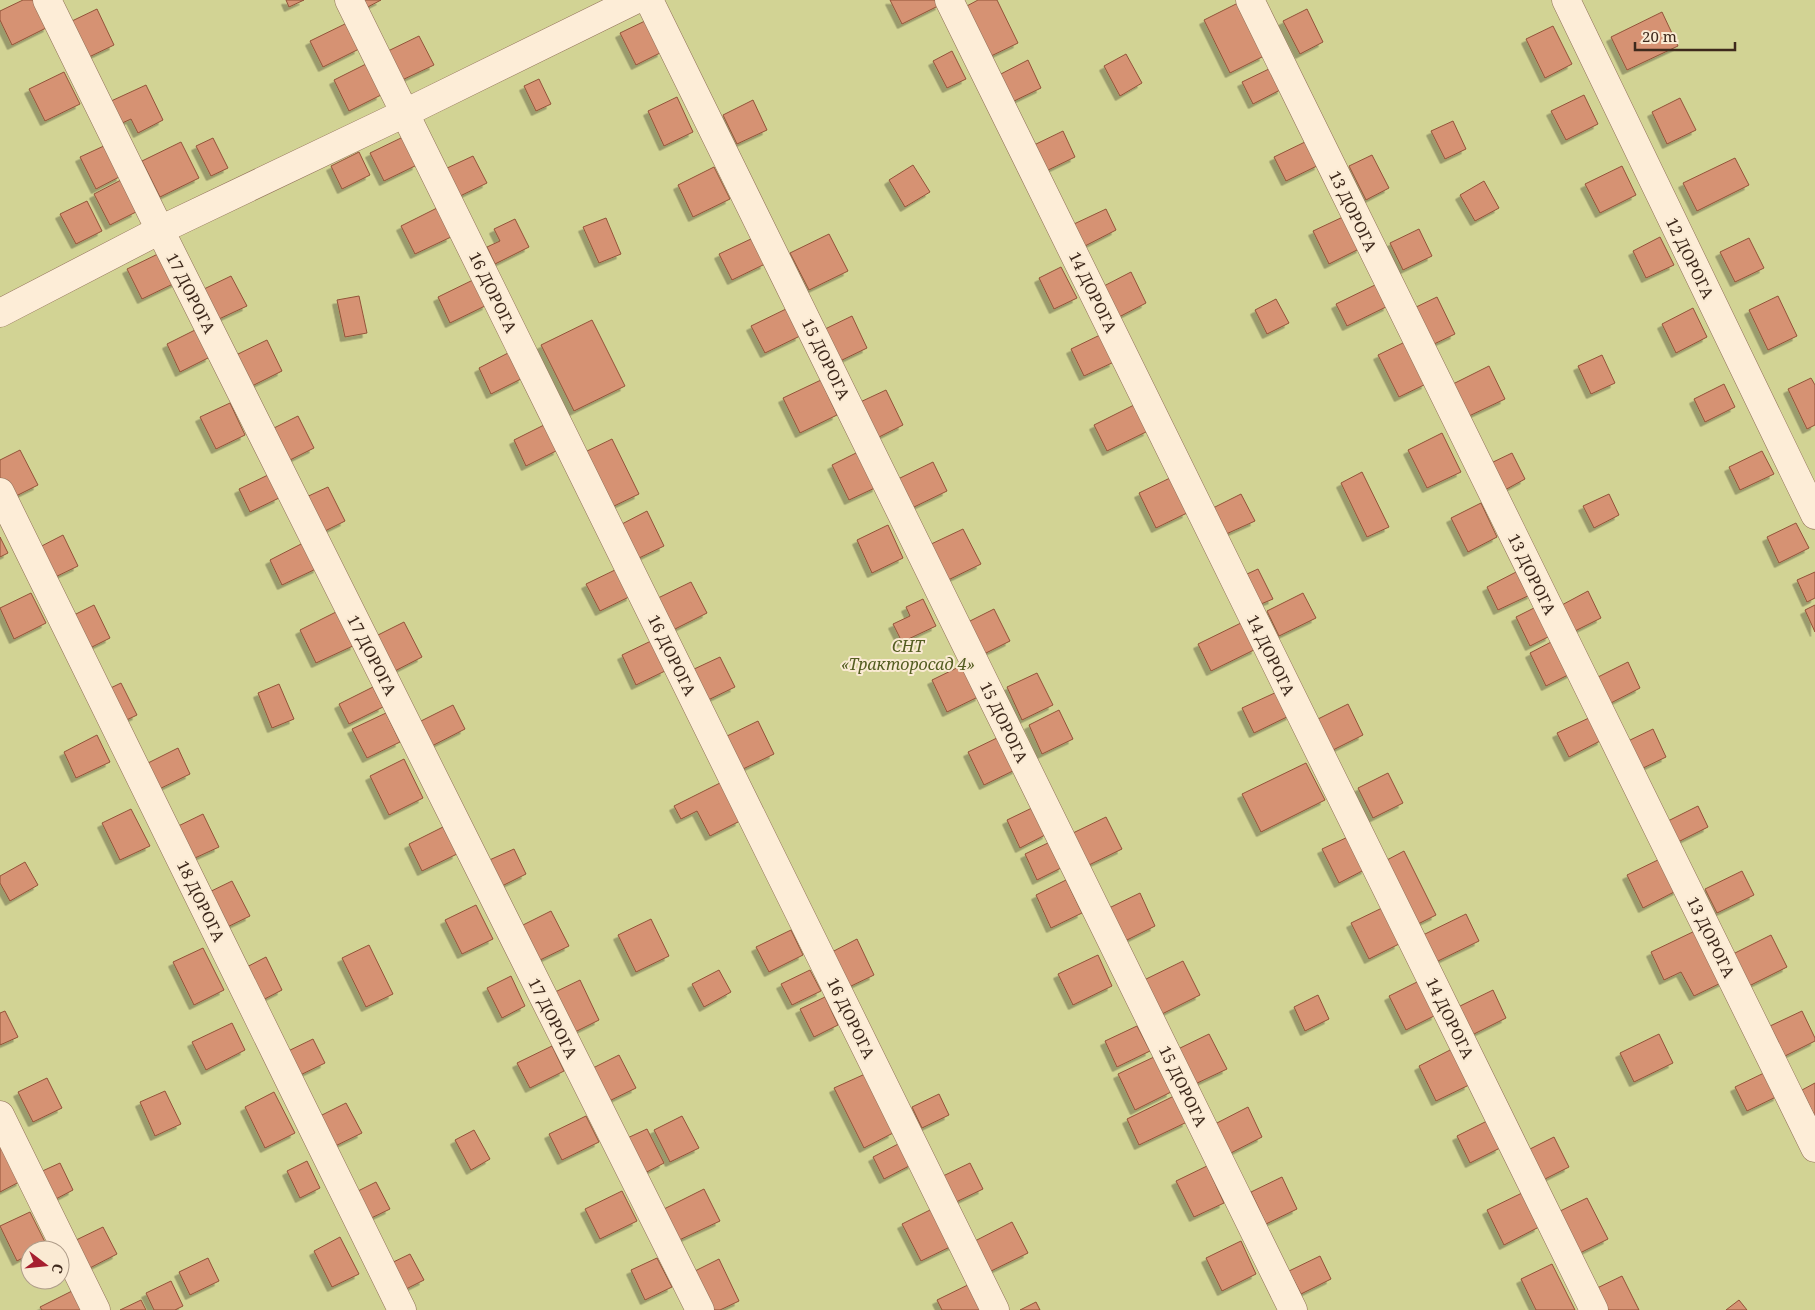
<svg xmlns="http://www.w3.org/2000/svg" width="1815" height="1310" font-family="'Noto Serif',serif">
  <defs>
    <filter id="shadow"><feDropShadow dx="-4.5" dy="4.5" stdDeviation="0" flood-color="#0004"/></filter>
  </defs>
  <rect width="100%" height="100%" fill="#f3dfc2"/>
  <path fill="#d2d394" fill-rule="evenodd" d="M 0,0 L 1815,0 L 1815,1310 L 0,1310 ZM 30,1250 L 60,1250 L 60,1280 L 30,1280 Z"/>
  <g fill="#d69273" stroke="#925339" filter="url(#shadow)">
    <polygon points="23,0 34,0 48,27 12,45 0,20 0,11"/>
    <polygon points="286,0 304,0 289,7"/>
    <polygon points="359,0 381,0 364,9"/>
    <polygon points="890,0 937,0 940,5 902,24"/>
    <polygon points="978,0 997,0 1018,43 989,57 965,7"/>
    <polygon points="1238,3 1264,56 1230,73 1204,20"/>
    <polygon points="97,9 114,45 89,57 72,21"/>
    <polygon points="1307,9 1323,42 1300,54 1283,21"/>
    <polygon points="1662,12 1678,46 1627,70 1611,37"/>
    <polygon points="647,20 662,52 636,65 620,33"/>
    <polygon points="347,23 359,49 323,67 310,41"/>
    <polygon points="1553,26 1572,64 1545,78 1526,39"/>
    <polygon points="419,36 434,65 400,81 386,52"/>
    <polygon points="952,51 966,79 947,88 933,61"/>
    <polygon points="1126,54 1142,83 1120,96 1104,66"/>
    <polygon points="1028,60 1041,88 1010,103 997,76"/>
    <polygon points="366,64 381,95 349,111 334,80"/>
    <polygon points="1271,68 1282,89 1253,104 1242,82"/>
    <polygon points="64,72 80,104 45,121 29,89"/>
    <polygon points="539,79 551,104 536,111 524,86"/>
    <polygon points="146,85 163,120 138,133 131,119 120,124 109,102"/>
    <polygon points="1584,95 1598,124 1566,140 1551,111"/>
    <polygon points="677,97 693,132 664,146 648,111"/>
    <polygon points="1680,98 1696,130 1667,144 1652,112"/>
    <polygon points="753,100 767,130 737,144 723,115"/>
    <polygon points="1453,121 1466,149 1445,159 1431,131"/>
    <polygon points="1063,131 1075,157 1044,172 1032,146"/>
    <polygon points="403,137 417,165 384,181 370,153"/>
    <polygon points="213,138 228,168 211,176 196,146"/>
    <polygon points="1307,141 1319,165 1286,181 1274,157"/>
    <polygon points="181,142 199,178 160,197 142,161"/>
    <polygon points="106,145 121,176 96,189 80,157"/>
    <polygon points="359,152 370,175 342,189 331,166"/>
    <polygon points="1372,155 1389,188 1366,200 1349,166"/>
    <polygon points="473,156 487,183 458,197 445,169"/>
    <polygon points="1735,158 1749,185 1697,211 1683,183"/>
    <polygon points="913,165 930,192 905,207 889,180"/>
    <polygon points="1622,166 1636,195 1600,213 1585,184"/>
    <polygon points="714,167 730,199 693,217 678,185"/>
    <polygon points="121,180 136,212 110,225 94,194"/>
    <polygon points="1484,181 1499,208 1475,221 1460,195"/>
    <polygon points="87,201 102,231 76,244 60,214"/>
    <polygon points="437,208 451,237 415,254 401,226"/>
    <polygon points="1106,209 1116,230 1085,246 1074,224"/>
    <polygon points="1345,216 1361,248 1329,264 1313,231"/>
    <polygon points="606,218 621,254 599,263 583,227"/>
    <polygon points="515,219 529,247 495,264 487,247 500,241 494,229"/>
    <polygon points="1419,229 1432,256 1403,270 1390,243"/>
    <polygon points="829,234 848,271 809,290 790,253"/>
    <polygon points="1660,237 1674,265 1646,278 1633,251"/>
    <polygon points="753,238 765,264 732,280 719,254"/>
    <polygon points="1749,238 1764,268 1735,282 1720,252"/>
    <polygon points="162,252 177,282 142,299 127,269"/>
    <polygon points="1061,267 1077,298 1054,309 1039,278"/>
    <polygon points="1131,272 1146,303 1117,318 1102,287"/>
    <polygon points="231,276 247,306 219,319 204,289"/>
    <polygon points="475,279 487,305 450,323 438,297"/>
    <polygon points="1377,284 1388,306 1347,326 1336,304"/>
    <polygon points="359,296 367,333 345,337 337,300"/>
    <polygon points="1778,296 1797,336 1768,350 1749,310"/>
    <polygon points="1437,297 1455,334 1430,346 1412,309"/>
    <polygon points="1276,299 1289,323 1267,334 1255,310"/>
    <polygon points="1693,308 1707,337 1676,353 1662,324"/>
    <polygon points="786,309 800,336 765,353 751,326"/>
    <polygon points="852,316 867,348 838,362 823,330"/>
    <polygon points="592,320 625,386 574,411 541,345"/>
    <polygon points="197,329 210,357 180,372 167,344"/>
    <polygon points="1100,335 1114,362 1084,376 1071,349"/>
    <polygon points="267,340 282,371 252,386 236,355"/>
    <polygon points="1405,342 1426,384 1399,397 1378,355"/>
    <polygon points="510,352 523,378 491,394 479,368"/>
    <polygon points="1602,355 1615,383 1591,394 1578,366"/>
    <polygon points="1489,366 1505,399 1469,416 1453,384"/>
    <polygon points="1811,378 1815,385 1815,425 1807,429 1788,389"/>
    <polygon points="821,380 837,415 800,433 783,398"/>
    <polygon points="1724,384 1735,407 1705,422 1694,399"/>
    <polygon points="886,390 903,425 873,440 856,404"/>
    <polygon points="230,403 245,435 216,449 200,417"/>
    <polygon points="1134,405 1148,431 1107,451 1094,425"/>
    <polygon points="298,416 314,448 286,462 270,430"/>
    <polygon points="546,424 558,450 526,466 514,440"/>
    <polygon points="1442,433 1461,472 1427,488 1408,450"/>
    <polygon points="612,439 639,494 610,508 583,453"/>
    <polygon points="20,450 38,485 10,499 0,479 0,460"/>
    <polygon points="860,451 877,487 849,500 832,465"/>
    <polygon points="1762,451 1774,474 1740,490 1729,467"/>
    <polygon points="1512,453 1525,479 1503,491 1489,464"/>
    <polygon points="933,462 947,491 912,508 898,479"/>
    <polygon points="1362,472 1389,527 1367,537 1341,483"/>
    <polygon points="268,475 279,498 250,512 239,489"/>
    <polygon points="1170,478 1187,513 1156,528 1139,493"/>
    <polygon points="328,487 345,521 319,534 302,499"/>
    <polygon points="1241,494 1255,521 1224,535 1211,509"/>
    <polygon points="1609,494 1619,515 1594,528 1583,506"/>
    <polygon points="1481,503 1497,537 1468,552 1451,518"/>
    <polygon points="647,511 664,546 637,559 620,525"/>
    <polygon points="1796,523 1809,548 1779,563 1767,537"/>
    <polygon points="888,525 903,558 872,573 857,540"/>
    <polygon points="963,529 981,564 944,582 927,546"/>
    <polygon points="63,535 78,566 47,581 32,551"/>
    <polygon points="0,537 8,553 0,557"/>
    <polygon points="305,542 318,568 282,585 270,560"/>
    <polygon points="617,569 631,596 600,611 586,584"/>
    <polygon points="1258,569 1273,599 1261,604 1247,574"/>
    <polygon points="1520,570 1532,594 1498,610 1487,587"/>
    <polygon points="1815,572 1815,598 1807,602 1797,580"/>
    <polygon points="691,582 707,613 671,631 656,599"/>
    <polygon points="1588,591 1601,618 1573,632 1560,606"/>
    <polygon points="31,593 46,623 14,639 0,608"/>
    <polygon points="1303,593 1316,618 1279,636 1267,611"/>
    <polygon points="923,599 936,626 902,642 893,624 910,616 906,607"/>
    <polygon points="94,605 110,638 80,653 64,620"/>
    <polygon points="1815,605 1815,632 1805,610"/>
    <polygon points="1536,607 1550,636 1530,646 1516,617"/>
    <polygon points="994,609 1010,641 984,654 968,622"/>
    <polygon points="338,611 355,645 316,663 300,630"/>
    <polygon points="404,622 422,657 391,673 374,637"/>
    <polygon points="1243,622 1256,649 1211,671 1198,644"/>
    <polygon points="1555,640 1572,673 1546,686 1530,653"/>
    <polygon points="651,641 665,671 636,685 622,655"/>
    <polygon points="720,657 735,687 706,701 692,670"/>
    <polygon points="1628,662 1640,688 1609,704 1596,678"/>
    <polygon points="965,664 980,696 947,712 932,680"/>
    <polygon points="1037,673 1053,705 1022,720 1007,687"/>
    <polygon points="121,683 137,715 112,727 96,695"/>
    <polygon points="279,684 294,719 272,728 258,693"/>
    <polygon points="373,687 383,707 349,724 339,704"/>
    <polygon points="1279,691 1291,715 1254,733 1242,708"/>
    <polygon points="1348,704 1363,735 1329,752 1314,721"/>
    <polygon points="453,705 465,729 428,748 415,724"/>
    <polygon points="1059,710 1073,739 1042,754 1029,725"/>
    <polygon points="386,713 400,742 367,758 352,729"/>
    <polygon points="1591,717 1602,740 1569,757 1557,733"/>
    <polygon points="758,721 774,754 741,770 725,737"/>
    <polygon points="1653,729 1666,757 1639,770 1626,742"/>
    <polygon points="97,735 110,762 76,778 64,752"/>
    <polygon points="1001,736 1017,769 984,785 968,752"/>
    <polygon points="178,748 190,774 149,794 136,769"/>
    <polygon points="404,759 423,798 389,815 370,776"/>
    <polygon points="1306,763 1325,800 1261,832 1242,794"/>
    <polygon points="1388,773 1403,803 1373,818 1358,788"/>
    <polygon points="722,782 740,821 710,836 697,811 681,819 674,806"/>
    <polygon points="1698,806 1708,827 1678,842 1668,821"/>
    <polygon points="1034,807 1047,834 1020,848 1007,820"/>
    <polygon points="131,809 150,846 120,860 102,823"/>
    <polygon points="203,814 219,847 184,863 168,831"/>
    <polygon points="1106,817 1122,849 1089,865 1073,833"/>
    <polygon points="443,827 457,854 422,871 409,844"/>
    <polygon points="1350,836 1366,869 1339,883 1322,849"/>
    <polygon points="1050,842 1063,867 1037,880 1025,854"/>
    <polygon points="514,849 526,874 498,888 485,862"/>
    <polygon points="1404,851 1436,915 1416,925 1385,861"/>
    <polygon points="1662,858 1678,890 1643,908 1627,875"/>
    <polygon points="25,862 38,885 10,901 0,883 0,876"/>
    <polygon points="1742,871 1754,895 1717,913 1705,889"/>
    <polygon points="1066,880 1082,913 1051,928 1036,895"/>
    <polygon points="232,881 250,916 217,932 199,897"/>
    <polygon points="1140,893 1155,926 1125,941 1109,908"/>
    <polygon points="476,905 493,939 462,954 445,920"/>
    <polygon points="1382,908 1399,944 1369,959 1351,923"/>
    <polygon points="551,911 569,946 538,961 521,926"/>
    <polygon points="1466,914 1479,941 1436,962 1423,935"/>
    <polygon points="651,919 669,956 636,972 618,935"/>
    <polygon points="1699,929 1725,981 1694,996 1681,972 1664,980 1651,952"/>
    <polygon points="791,930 803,955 769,972 756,947"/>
    <polygon points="1771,935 1787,967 1749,986 1733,954"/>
    <polygon points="857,939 874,975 847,988 830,953"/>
    <polygon points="369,945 393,994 366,1007 342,958"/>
    <polygon points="203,948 224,990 194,1005 173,962"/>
    <polygon points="1098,955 1112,986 1073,1005 1058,974"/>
    <polygon points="266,957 282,990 255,1004 239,971"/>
    <polygon points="1183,961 1200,995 1156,1017 1140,982"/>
    <polygon points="719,970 731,992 704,1007 692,984"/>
    <polygon points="810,970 821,991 792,1005 781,984"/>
    <polygon points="511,976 525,1006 502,1018 487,988"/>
    <polygon points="580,980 599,1020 571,1034 551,994"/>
    <polygon points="1419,981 1436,1015 1406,1030 1389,996"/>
    <polygon points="1493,990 1506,1018 1472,1035 1458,1007"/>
    <polygon points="1318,995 1329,1019 1305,1031 1294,1007"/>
    <polygon points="825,997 838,1025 814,1037 800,1009"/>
    <polygon points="5,1011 18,1037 0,1045 0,1013"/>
    <polygon points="1802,1011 1815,1038 1815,1041 1785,1056 1770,1026"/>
    <polygon points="232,1023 245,1050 206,1070 192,1042"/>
    <polygon points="1137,1026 1150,1051 1117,1067 1105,1041"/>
    <polygon points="1209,1034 1227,1069 1193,1085 1176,1050"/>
    <polygon points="1659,1034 1673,1063 1634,1082 1620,1053"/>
    <polygon points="313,1039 325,1063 294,1078 282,1054"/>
    <polygon points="552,1046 564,1071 530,1088 517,1063"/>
    <polygon points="1452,1049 1469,1085 1436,1101 1419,1066"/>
    <polygon points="619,1055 636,1088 605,1103 589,1070"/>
    <polygon points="1154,1057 1171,1092 1135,1110 1118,1074"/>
    <polygon points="1766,1072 1778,1096 1747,1111 1735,1087"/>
    <polygon points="865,1074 893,1133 864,1148 834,1088"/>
    <polygon points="47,1078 62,1108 33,1122 18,1092"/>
    <polygon points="1815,1083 1815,1117 1802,1090"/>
    <polygon points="165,1091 181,1124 155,1136 140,1102"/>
    <polygon points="274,1092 295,1133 265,1148 245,1107"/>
    <polygon points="939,1094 949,1115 922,1128 912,1107"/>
    <polygon points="1174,1096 1187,1122 1139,1145 1127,1119"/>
    <polygon points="346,1103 362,1133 327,1150 312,1120"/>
    <polygon points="1248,1107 1262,1137 1229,1154 1215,1124"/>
    <polygon points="586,1116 599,1142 562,1160 549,1134"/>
    <polygon points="682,1116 699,1148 670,1162 654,1130"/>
    <polygon points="1487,1121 1500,1148 1470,1163 1457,1136"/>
    <polygon points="647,1129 664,1163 641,1175 623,1140"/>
    <polygon points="474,1130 490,1159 471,1170 455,1140"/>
    <polygon points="1554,1137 1569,1167 1539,1182 1524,1152"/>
    <polygon points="0,1141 21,1181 0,1192"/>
    <polygon points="902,1142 913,1164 884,1179 873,1157"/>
    <polygon points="307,1161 320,1188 300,1198 287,1171"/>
    <polygon points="60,1163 73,1190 52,1201 38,1173"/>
    <polygon points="970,1163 983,1189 954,1203 941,1177"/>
    <polygon points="1207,1166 1224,1203 1194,1217 1176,1181"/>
    <polygon points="1282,1177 1297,1209 1266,1224 1251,1192"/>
    <polygon points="376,1182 390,1209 363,1222 350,1195"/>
    <polygon points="704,1189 720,1221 675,1242 660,1211"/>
    <polygon points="622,1191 637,1221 600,1239 585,1209"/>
    <polygon points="1522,1193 1539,1227 1504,1245 1487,1210"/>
    <polygon points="1587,1198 1608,1239 1576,1255 1556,1213"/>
    <polygon points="938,1206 956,1244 921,1261 902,1224"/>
    <polygon points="30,1212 47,1246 39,1250 30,1250 30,1254 17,1261 0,1226"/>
    <polygon points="1012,1222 1028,1253 987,1273 973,1242"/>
    <polygon points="103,1227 117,1254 86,1270 72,1242"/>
    <polygon points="340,1237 359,1274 332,1287 314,1251"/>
    <polygon points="1241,1241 1256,1274 1222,1291 1206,1258"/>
    <polygon points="410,1254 424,1280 396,1294 383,1267"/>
    <polygon points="1320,1256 1331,1279 1301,1294 1289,1271"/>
    <polygon points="208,1258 219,1281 190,1295 179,1272"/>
    <polygon points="657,1258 672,1287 645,1300 631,1270"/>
    <polygon points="719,1259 739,1301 720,1310 707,1310 689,1274"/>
    <polygon points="1552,1264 1575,1310 1536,1310 1521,1279"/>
    <polygon points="1622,1276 1639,1310 1601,1310 1591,1291"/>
    <polygon points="171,1281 183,1306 175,1310 154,1310 146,1293"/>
    <polygon points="976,1281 990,1310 942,1310 937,1300"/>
    <polygon points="72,1291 81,1310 42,1310 40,1307"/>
    <polygon points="141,1300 146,1310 120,1310"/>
    <polygon points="1739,1300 1747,1310 1726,1310"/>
    <polygon points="1036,1302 1040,1310 1020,1310"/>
  </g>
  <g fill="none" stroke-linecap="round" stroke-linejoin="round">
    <defs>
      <g id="minor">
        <polyline points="47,0 160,230 700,1310"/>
        <polyline points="349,0 995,1310"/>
        <polyline points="649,0 1293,1310"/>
        <polyline points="949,0 1594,1310"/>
        <polyline points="1250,0 1815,1148"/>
        <polyline points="1566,0 1815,515"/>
        <polyline points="0,313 160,230 405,113 635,0"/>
        <polyline points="0,492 402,1310"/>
        <polyline points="0,1115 96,1310"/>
      </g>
    </defs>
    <use href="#minor" stroke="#906f57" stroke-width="29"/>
    <use href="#minor" stroke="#fdedd7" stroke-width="28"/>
  </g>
  <g text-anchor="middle" stroke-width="4" stroke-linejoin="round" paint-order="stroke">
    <g font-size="16" fill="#3e291c" stroke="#faead3">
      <text transform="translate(1353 211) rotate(64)" y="6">13 ДОРОГА</text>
      <text transform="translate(1690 258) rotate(64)" y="6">12 ДОРОГА</text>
      <text transform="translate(493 292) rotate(64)" y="6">16 ДОРОГА</text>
      <text transform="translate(1093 292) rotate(64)" y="6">14 ДОРОГА</text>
      <text transform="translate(191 293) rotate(63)" y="6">17 ДОРОГА</text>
      <text transform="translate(826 359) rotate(64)" y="6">15 ДОРОГА</text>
      <text transform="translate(1532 574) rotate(64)" y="6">13 ДОРОГА</text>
      <text transform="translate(372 655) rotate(63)" y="6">17 ДОРОГА</text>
      <text transform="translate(672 655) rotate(64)" y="6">16 ДОРОГА</text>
      <text transform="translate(1271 655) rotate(64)" y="6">14 ДОРОГА</text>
      <text transform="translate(1004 722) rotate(64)" y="6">15 ДОРОГА</text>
      <text transform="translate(201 901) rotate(64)" y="6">18 ДОРОГА</text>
      <text transform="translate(1711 937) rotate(64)" y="6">13 ДОРОГА</text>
      <text transform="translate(553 1018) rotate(63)" y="6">17 ДОРОГА</text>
      <text transform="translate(851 1018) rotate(64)" y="6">16 ДОРОГА</text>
      <text transform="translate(1450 1018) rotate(64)" y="6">14 ДОРОГА</text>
      <text transform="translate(1183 1086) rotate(64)" y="6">15 ДОРОГА</text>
    </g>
    <g font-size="16" font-style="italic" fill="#545d21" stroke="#faead3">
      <text x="908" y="652">СНТ<tspan x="908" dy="18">«Тракторосад 4»</tspan></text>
    </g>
  </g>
  <g transform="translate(45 1265) rotate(106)"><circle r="24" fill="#faead3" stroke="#af9d8a"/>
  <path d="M0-4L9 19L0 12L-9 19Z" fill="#a61f2f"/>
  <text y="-8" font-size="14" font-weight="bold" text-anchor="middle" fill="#3e291c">С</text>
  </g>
  <path d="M1635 42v8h100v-8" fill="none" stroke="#3e291c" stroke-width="2.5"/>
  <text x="1642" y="42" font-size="15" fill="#3e291c" stroke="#faead3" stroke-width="4" paint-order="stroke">20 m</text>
</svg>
